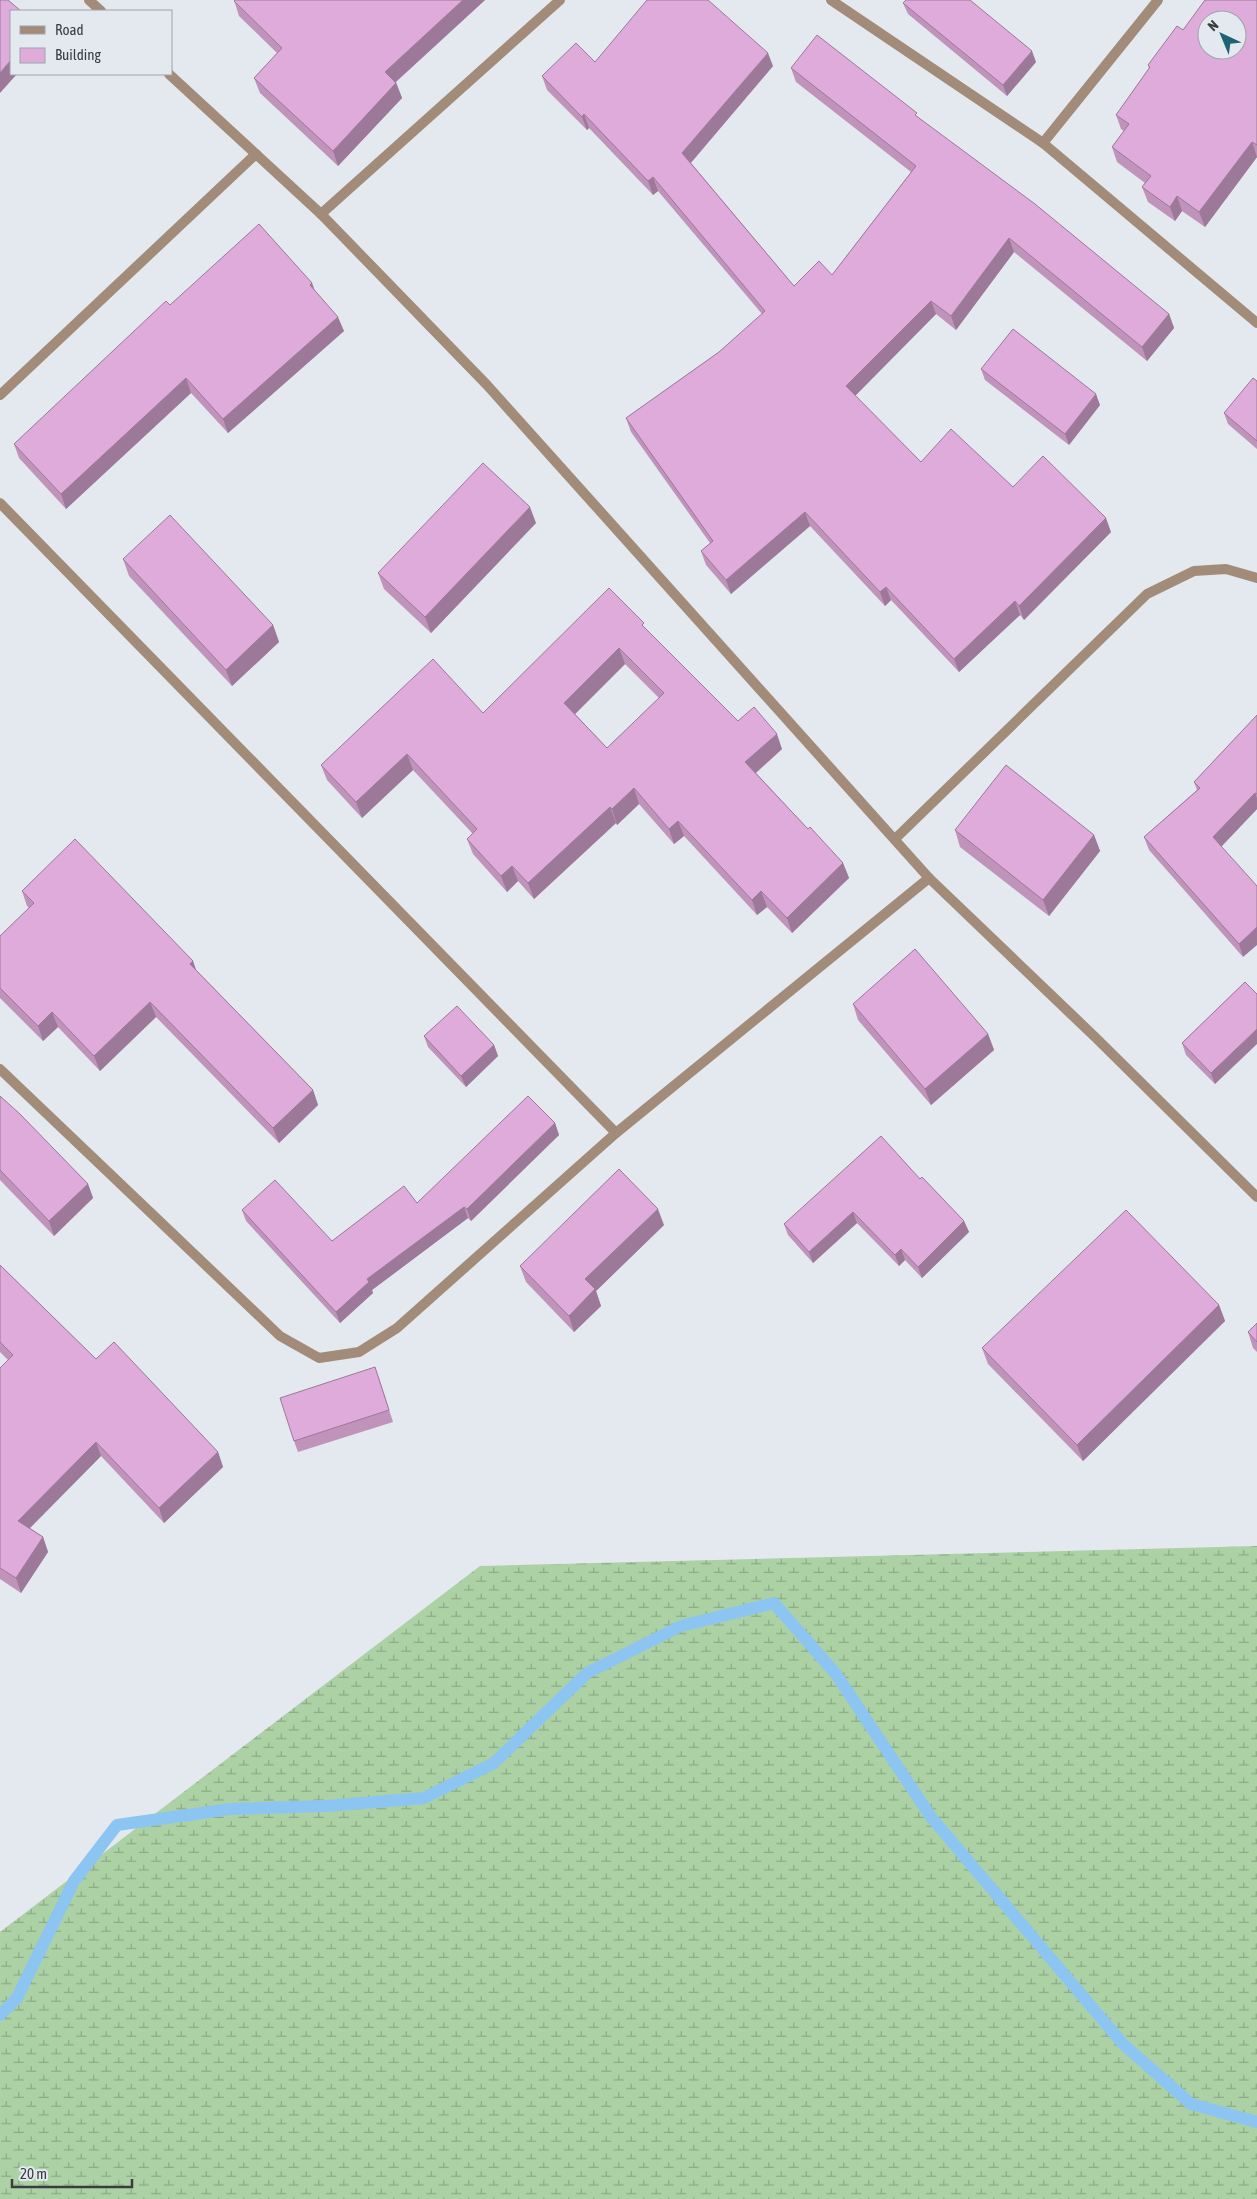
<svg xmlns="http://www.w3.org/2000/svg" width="1257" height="2199" font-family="'Asap Condensed',sans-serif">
  <defs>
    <pattern id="wetland-marsh" width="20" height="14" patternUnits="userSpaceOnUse" patternTransform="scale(1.25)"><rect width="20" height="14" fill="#abd1a4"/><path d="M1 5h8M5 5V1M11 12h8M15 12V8" fill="none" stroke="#8cab87"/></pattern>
  </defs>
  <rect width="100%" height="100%" fill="#e3e9ef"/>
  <polygon fill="url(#wetland-marsh)" points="1257,1546 1257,2199 0,2199 0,1932 480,1566"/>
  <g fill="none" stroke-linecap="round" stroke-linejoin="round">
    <polyline stroke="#8dc5f2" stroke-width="12" points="0,2015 17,1998 74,1881 117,1825 230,1809 326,1806 424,1798 494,1763 587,1673 681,1626 774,1603 836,1674 931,1817 1123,2044 1191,2104 1257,2122"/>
    <g stroke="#a38b79" stroke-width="10">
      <polyline points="89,0 101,11"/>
      <polyline points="831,0 1043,143 1257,323"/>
      <polyline points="169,74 321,214 560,0"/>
      <polyline points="1043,143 1158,0"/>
      <polyline points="321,214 487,385 929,878 1095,1037 1257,1197"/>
      <polyline points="0,395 256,154"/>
      <polyline points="0,503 616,1133"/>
      <polyline points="896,838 1147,594 1194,571 1226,569 1257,578"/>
      <polyline points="0,1069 280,1336 319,1358 359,1352 397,1328 616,1133 929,878"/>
    </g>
  </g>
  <g fill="#c093bb" fill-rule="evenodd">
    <polygon points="234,0 485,0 396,82 402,98 338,166 260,93 254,78 277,53 239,16"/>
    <polygon points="1257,0 1257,157 1205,227 1182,211 1175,221 1148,202 1142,187 1145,183 1117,162 1112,147 1124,131 1121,129 1116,115 1149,69 1148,65 1183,30"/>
    <polygon points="903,3 1036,62 1007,96 908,14"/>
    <polygon points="595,62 773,66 691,163 794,286 832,275 911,172 796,82 791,68 919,118 1169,314 1174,328 1147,361 1014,252 956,330 936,314 855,396 921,462 1013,487 1111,532 1024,620 1020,615 959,672 891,600 885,606 810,526 731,594 706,565 701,551 710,543 631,432 626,418 719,352 762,314 658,191 653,195 589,128 587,130 547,90 542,76"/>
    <polygon points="312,283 315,291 344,331 228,433 191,393 66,509 19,458 14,444 170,305"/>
    <polygon points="981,369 1100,405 1069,445 985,380"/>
    <polygon points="1257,381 1257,449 1228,424 1224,413"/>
    <polygon points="536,523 431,633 384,589 378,573"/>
    <polygon points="123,559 273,625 279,642 232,686 129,576"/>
    <path d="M 646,629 L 738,721 L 782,749 L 756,773 L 808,829 L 843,863 L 849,878 L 792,933 L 767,907 L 757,915 L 684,836 L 674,844 L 639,804 L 617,825 L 616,823 L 534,899 L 518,881 L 507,892 L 473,854 L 467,839 L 473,834 L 413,770 L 362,818 L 327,780 L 321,765 L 483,713 ZM 625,664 L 659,698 L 607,748 L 575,714 Z"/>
    <polygon points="1257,715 1257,809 1221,847 1243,957 1149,850 1144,837 1197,790 1194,782"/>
    <polygon points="955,830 1094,835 1100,851 1049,916 960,847"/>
    <polygon points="22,891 193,961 196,970 313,1090 318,1105 279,1143 156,1017 100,1071 58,1027 43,1041 0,998 0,936 29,908 27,906"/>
    <polygon points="1245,982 1215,1084 1186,1055 1182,1043"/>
    <polygon points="853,1004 988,1034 994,1050 931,1105 858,1020"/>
    <polygon points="424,1036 494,1045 498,1056 466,1087 428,1047"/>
    <polygon points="0,1096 88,1184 93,1198 54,1236 0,1180"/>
    <polygon points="555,1123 559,1135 471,1221 468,1218 372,1290 373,1293 340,1323 246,1221 242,1210 332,1241 417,1203"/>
    <polygon points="920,1179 964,1221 969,1232 922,1278 905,1260 899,1266 857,1223 813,1263 788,1235 784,1224"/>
    <polygon points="664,1225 596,1291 601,1306 574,1332 526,1282 520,1266"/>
    <polygon points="0,1265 96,1359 218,1452 223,1467 164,1523 101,1456 30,1528 43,1537 48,1552 21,1593 0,1579 0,1368 8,1360 0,1352"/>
    <polygon points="1219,1305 1225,1321 1083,1461 988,1364 982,1348"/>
    <polygon points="1257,1323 1257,1352 1253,1348 1248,1332"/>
    <polygon points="379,1378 393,1422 298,1452 294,1441"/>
  </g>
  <g fill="#9c7899">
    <polygon points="463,0 485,0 390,87 385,72"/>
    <polygon points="1032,51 1036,62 1007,96 1003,85"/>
    <polygon points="768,53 773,66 687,167 682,153"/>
    <polygon points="11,60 11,74 17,74 0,93 0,73"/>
    <polygon points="396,83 402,98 338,166 333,151"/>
    <polygon points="584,114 589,128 587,130 582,117"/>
    <polygon points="1252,142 1257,157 1205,227 1199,212"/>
    <polygon points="653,177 658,191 653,195 648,181"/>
    <polygon points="1177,196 1182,211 1175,221 1170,207"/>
    <polygon points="1009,238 1014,252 956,330 951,316"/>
    <polygon points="312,283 317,298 310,285"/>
    <polygon points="931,301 936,314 851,400 846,386"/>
    <polygon points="1169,314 1174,328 1147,361 1142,347"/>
    <polygon points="338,317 344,331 228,433 223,419"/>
    <polygon points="186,378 191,393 66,509 61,494"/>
    <polygon points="1096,394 1100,405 1069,445 1065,434"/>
    <polygon points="530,507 536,523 431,633 425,617"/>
    <polygon points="805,512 810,526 731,594 726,580"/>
    <polygon points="1106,518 1111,532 1024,620 1019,606"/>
    <polygon points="886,587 891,600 885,606 880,592"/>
    <polygon points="1015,601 1020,615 959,672 954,659"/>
    <polygon points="273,625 279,642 232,686 226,670"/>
    <polygon points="619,648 625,664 570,719 564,703"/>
    <polygon points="777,734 782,749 751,777 745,762"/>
    <polygon points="407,754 413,770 362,818 356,802"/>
    <polygon points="634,788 639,804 617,825 612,809"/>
    <polygon points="1255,793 1257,798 1257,809 1218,850 1213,837"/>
    <polygon points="610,807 616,823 534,899 528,883"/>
    <polygon points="678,821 684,836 674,844 669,829"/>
    <polygon points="1094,835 1100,851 1049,916 1043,900"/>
    <polygon points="843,863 849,878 792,933 787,918"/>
    <polygon points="512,866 518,881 507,892 501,876"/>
    <polygon points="761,891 767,907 757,915 752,900"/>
    <polygon points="1257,927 1257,945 1243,957 1239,944"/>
    <polygon points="193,961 198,976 190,964"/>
    <polygon points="150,1002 156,1017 100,1071 94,1056"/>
    <polygon points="52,1012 58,1027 43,1041 38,1026"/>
    <polygon points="1257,1029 1257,1044 1215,1084 1211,1073"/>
    <polygon points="988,1034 994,1050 931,1105 925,1089"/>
    <polygon points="494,1045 498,1056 466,1087 461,1076"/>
    <polygon points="313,1090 318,1105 279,1143 273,1128"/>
    <polygon points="555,1123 559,1135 471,1221 467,1209"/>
    <polygon points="88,1184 93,1198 54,1236 49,1221"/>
    <polygon points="464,1207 468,1218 372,1290 373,1293 340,1323 336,1312 367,1279"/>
    <polygon points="658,1209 664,1225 596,1291 601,1306 574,1332 569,1316 585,1279"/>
    <polygon points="853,1212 857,1223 813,1263 809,1252"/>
    <polygon points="964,1221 969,1232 922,1278 918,1267"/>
    <polygon points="901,1249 905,1260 899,1266 895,1255"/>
    <polygon points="1219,1305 1225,1321 1083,1461 1077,1445"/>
    <polygon points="96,1442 101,1456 23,1535 18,1521"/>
    <polygon points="218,1452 223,1467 164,1523 159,1508"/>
    <polygon points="43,1537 48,1552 21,1593 16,1578"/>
  </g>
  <g fill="#dfabda" stroke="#9c7899" fill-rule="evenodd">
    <polygon points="0,0 8,0 21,11 11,11 11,60 0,73"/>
    <polygon points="235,0 463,0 385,72 396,83 333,151 254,78 282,48 234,1"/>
    <polygon points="647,0 708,0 768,53 682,153 794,286 819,261 832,275 916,166 791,68 817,35 917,113 915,115 1035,204 1169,314 1142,347 1009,238 951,316 931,301 846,386 921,462 951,429 1013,487 1043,456 1106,518 1019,606 1015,601 954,659 886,587 880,592 805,512 726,580 701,551 713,541 626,418 719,352 765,311 653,177 648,181 584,114 582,117 542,76 576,43 595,62"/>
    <polygon points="906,0 970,0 1032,51 1003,85 903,3"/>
    <path d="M 1205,0 L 1257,0 L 1257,145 L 1252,142 L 1199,212 L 1177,196 L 1170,207 L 1142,187 L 1151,176 L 1112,147 L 1129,124 L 1116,115 L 1150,67 L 1148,65 L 1177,26 L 1183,30 ZM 1207,20 L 1237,20 L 1237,50 L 1207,50 Z"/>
    <polygon points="259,224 312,283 310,285 338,317 223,419 186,378 61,494 14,444 166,301 170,305"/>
    <polygon points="1013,329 1096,394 1065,434 981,369"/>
    <polygon points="1253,378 1257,381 1257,441 1224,413"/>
    <polygon points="483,463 530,507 425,617 378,573"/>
    <polygon points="170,515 273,625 226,670 123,559"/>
    <path d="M 609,588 L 644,623 L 642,625 L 738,721 L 754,707 L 777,734 L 745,762 L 808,829 L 810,827 L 843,863 L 787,918 L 761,891 L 752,900 L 678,821 L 669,829 L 634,788 L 612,809 L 610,807 L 528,883 L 512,866 L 501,876 L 467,839 L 477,829 L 407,754 L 356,802 L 321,765 L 433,659 L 483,713 ZM 619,648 L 664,693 L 607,748 L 564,703 Z"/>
    <polygon points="1257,715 1257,794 1255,793 1213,837 1257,886 1257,927 1239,944 1144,837 1200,788 1194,782"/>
    <polygon points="1006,765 1094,835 1043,900 955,830"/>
    <polygon points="75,839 193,961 190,964 313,1090 273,1128 150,1002 94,1056 52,1012 38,1026 0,988 0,936 34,903 22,891"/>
    <polygon points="915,949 988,1034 925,1089 853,1004"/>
    <polygon points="1245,982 1257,994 1257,1029 1211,1073 1182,1043"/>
    <polygon points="457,1006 494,1045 461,1076 424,1036"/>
    <polygon points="0,1096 20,1114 88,1184 49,1221 0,1170"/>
    <polygon points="528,1096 555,1123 467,1209 464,1207 367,1279 369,1282 336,1312 242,1210 275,1180 332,1241 404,1186 417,1203"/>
    <polygon points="881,1136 920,1179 922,1177 964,1221 918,1267 901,1249 895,1255 853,1212 809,1252 784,1224"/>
    <polygon points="619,1169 658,1209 585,1279 595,1289 569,1316 520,1266"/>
    <polygon points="1126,1210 1219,1305 1077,1445 982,1348"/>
    <polygon points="0,1265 96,1359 114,1342 218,1452 159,1508 96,1442 18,1521 43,1537 16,1578 0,1568 0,1368 13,1355 0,1342"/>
    <polygon points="1257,1323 1257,1342 1248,1332"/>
    <polygon points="375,1367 389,1410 294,1441 280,1398"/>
  </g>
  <rect x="10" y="10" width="162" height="65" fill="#e3e9ef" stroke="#9fa4a9"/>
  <rect x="20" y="26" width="25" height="8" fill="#a38b79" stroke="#9fa4a9"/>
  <text x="55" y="35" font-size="15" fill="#3a3d3f">Road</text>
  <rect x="20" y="48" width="25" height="15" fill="#dfabda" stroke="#9fa4a9"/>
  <text x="55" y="60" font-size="15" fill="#3a3d3f">Building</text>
  <g transform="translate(1222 35) rotate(316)"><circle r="24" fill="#e3e9ef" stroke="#9fa4a9"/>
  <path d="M0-4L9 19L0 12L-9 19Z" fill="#1e6274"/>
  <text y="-8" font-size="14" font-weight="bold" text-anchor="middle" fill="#3a3d3f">N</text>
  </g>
  <path d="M12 2179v8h120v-8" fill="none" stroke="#3a3d3f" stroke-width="2.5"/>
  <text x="20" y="2179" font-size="15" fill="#3a3d3f" stroke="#e3e9ef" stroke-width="4" paint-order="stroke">20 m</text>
</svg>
